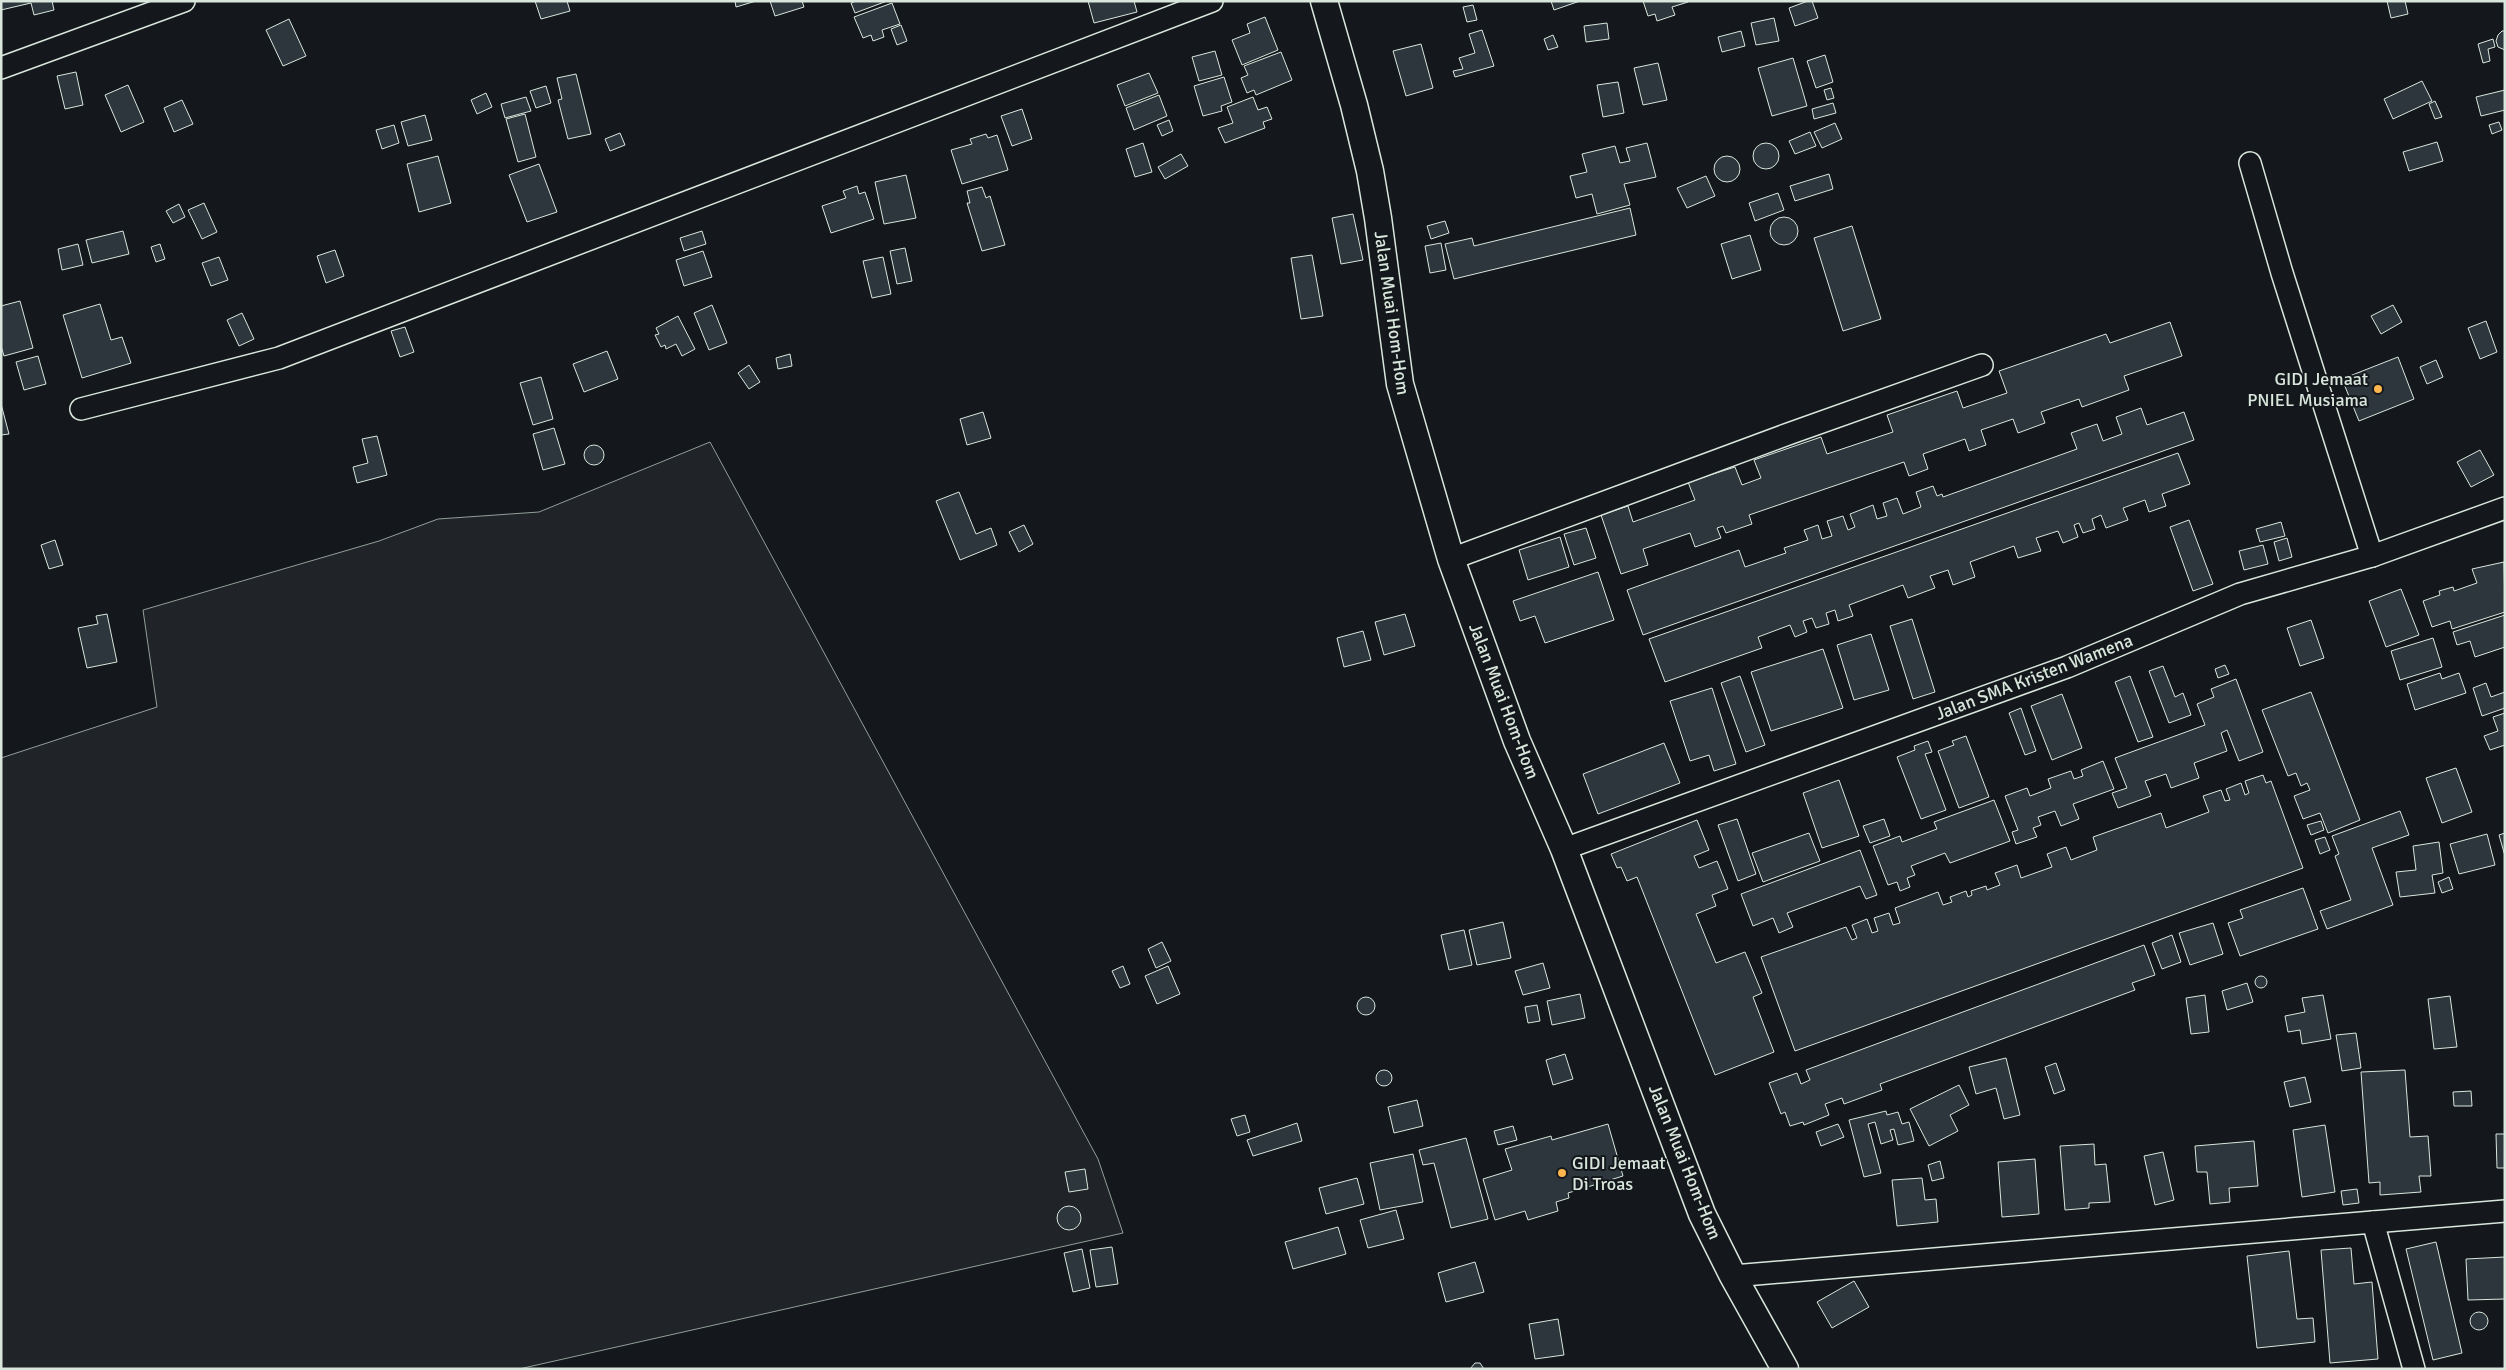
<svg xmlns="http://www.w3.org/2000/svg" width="2506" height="1370" font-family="Signika,sans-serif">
  <rect width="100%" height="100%" fill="#14181c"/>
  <polygon fill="#202428" stroke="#939e99" points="710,442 1098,1159 1123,1233 519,1369 1,1369 1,758 157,707 143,610 379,541 438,519 539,512"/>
  <g fill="#2c363c" stroke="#d8e6dc">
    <polygon points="1,1 52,1 54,10 34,15 31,3 1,10"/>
    <polygon points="535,1 567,1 570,11 541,19"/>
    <polygon points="735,1 756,1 736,7"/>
    <polygon points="770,1 802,1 804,7 775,16"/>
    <polygon points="856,1 887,1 855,13 851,3"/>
    <polygon points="1088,1 1134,1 1137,12 1094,23"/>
    <polygon points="1551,1 1580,1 1554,10"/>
    <polygon points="1643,1 1688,1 1688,2 1672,7 1675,15 1657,21 1655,14 1648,16"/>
    <polygon points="1808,1 1812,1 1818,18 1795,26 1789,8"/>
    <polygon points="2387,1 2405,1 2408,14 2391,18"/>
    <polygon points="892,3 900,24 882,30 884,37 873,41 871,35 863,38 854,17"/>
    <polygon points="1473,5 1477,20 1467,22 1463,7"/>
    <polygon points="1265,17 1278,50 1242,65 1232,40 1250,33 1247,24"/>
    <polygon points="1774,18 1779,41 1756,45 1751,23"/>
    <polygon points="289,19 306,56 283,66 266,30"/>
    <polygon points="1607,23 1609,39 1586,42 1584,26"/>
    <polygon points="901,25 907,41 897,45 891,29"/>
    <polygon points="1482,30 1494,66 1455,77 1453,71 1463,69 1459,58 1475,53 1469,34"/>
    <polygon points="1741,31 1745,46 1722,52 1718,37"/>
    <polygon points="2502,31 2505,31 2505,50 2498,47 2496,41 2498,35"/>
    <polygon points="1553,35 1558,47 1548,50 1544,39"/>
    <polygon points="2493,39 2495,47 2488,49 2490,61 2483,63 2478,44"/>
    <polygon points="1421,44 1433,88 1406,96 1393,51"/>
    <polygon points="1215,51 1222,75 1199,81 1192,57"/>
    <polygon points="1281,52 1292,80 1256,95 1254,90 1247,93 1241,78 1248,75 1244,66"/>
    <polygon points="1825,55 1833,82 1816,88 1807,61"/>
    <polygon points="1793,58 1807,106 1772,116 1758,68"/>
    <polygon points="1658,63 1667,100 1643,105 1634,68"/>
    <polygon points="76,72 83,105 65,109 57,76"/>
    <polygon points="1149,73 1158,93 1125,106 1117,85"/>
    <polygon points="576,74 591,134 568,139 558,100 562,99 557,78"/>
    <polygon points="1224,77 1232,102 1221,106 1222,111 1203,116 1194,86"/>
    <polygon points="2422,81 2432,101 2393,119 2384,99"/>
    <polygon points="1618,82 1624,113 1603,117 1597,85"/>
    <polygon points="128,85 144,122 121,132 105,95"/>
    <polygon points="546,86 551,103 536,108 530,91"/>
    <polygon points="1831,88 1834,98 1827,100 1824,90"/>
    <polygon points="2505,90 2505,110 2481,116 2476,97"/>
    <polygon points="486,93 492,107 477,114 471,100"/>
    <polygon points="1159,95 1167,116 1134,130 1126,108"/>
    <polygon points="526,97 531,111 505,118 501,104"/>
    <polygon points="1253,97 1258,110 1267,107 1272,119 1263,122 1265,128 1225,143 1218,128 1233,123 1227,107"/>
    <polygon points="182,100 193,124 174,132 164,108"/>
    <polygon points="2435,101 2442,117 2435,119 2429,104"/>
    <polygon points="1833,103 1836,113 1814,119 1812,109"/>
    <polygon points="1022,109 1032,139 1012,146 1001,116"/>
    <polygon points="525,114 536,157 518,162 506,119"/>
    <polygon points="425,115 432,140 408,146 401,122"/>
    <polygon points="1169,120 1173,131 1162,136 1157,125"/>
    <polygon points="2499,122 2502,130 2492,134 2489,125"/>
    <polygon points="1835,123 1842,139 1822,148 1814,132"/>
    <polygon points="394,125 399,143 382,149 376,130"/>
    <polygon points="1810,132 1816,146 1795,154 1789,141"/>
    <polygon points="620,133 625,145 610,151 605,139"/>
    <polygon points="986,134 988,138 997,135 1008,170 962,184 951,150 972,144 970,139"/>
    <polygon points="2437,142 2443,161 2409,171 2403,152"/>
    <circle cx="1766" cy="156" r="13"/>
    <polygon points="1143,143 1152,172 1135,177 1126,149"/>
    <polygon points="1647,143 1656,177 1624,184 1630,205 1597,214 1592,194 1576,198 1570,176 1587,172 1582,154 1615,146 1620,163 1630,161 1626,148"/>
    <polygon points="1181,154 1188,166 1165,179 1158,167"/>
    <polygon points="438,156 451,203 419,212 407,164"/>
    <circle cx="1727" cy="169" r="13"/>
    <polygon points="539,164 557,212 527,222 509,175"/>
    <polygon points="1829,174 1833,189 1795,201 1790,186"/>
    <polygon points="906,175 916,218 884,224 875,182"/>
    <polygon points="1706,176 1715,196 1687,208 1677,188"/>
    <polygon points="857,186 859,194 865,192 874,219 831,233 822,206 846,198 843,191"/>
    <polygon points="982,187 986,198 990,196 1005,245 982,251 967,203 970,203 967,191"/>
    <polygon points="1778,193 1784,210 1755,221 1749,203"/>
    <polygon points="204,203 217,232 202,239 188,210"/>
    <polygon points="179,204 185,217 173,223 166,211"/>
    <polygon points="1630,208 1636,235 1454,279 1445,244 1472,238 1474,246"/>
    <polygon points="1353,214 1363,260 1341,264 1332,218"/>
    <circle cx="1784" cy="231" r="14"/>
    <polygon points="1445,221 1449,233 1431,239 1427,226"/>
    <polygon points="1852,226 1881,319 1843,331 1814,238"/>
    <polygon points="123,231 129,254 92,263 86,240"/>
    <polygon points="702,231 706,244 684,251 680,238"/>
    <polygon points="1750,235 1761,270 1732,279 1721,244"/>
    <polygon points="1441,243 1446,270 1430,273 1425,246"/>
    <polygon points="78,244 83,265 62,270 58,249"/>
    <polygon points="160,244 165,259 156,262 151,247"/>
    <polygon points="905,248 912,281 897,284 890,251"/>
    <polygon points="335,250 344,276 326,283 317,256"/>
    <polygon points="703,251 712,277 684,286 676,260"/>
    <polygon points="1312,255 1323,316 1301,319 1291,258"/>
    <polygon points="219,257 228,280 211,286 202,263"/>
    <polygon points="883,257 891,294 872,298 863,261"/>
    <polygon points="20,301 33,348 4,356 1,346 1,306"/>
    <polygon points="100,304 111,340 122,337 131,363 82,378 63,315"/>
    <polygon points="712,305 727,343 709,350 694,313"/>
    <polygon points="2393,305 2402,322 2381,334 2371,316"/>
    <polygon points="242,313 254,339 239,346 227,320"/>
    <polygon points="678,316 695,349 682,356 676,344 666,349 665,345 661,347 655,335 659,334 656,328"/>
    <polygon points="2486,321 2497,352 2480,359 2468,328"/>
    <polygon points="2170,322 2182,356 2124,376 2129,390 2082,407 2079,399 2041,412 2045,423 2018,433 2013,419 1981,430 1986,445 1969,451 1965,439 1923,454 1928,469 1909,476 1904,462 1749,515 1752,524 1726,533 1723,526 1717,528 1721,538 1695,547 1690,533 1643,549 1648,565 1621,574 1601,515 1628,506 1633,522 1695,500 1688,482 1735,467 1742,485 1761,478 1754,460 1821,437 1827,454 1893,432 1887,415 1957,391 1963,408 2007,393 1999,371 2106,334 2110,343"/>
    <polygon points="405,327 414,352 400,357 391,331"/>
    <polygon points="607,351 618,379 584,392 573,364"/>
    <polygon points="790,354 792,366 778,369 776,358"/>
    <polygon points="38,356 46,384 24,390 16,362"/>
    <polygon points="2398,357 2414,399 2359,421 2342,379"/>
    <polygon points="2436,360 2443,377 2427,384 2420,367"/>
    <polygon points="749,365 760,382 749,389 738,373"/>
    <polygon points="541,377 553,419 533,425 520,383"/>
    <polygon points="1,404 9,434 1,435"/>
    <polygon points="2141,408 2147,425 2184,412 2194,440 1643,635 1627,590 1739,550 1745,567 1786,553 1784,548 1808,540 1804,530 1818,525 1822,539 1832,536 1827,521 1843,516 1848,530 1855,527 1850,514 1873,505 1877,519 1887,516 1883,503 1897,498 1903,514 1921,507 1916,492 1933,486 1937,496 1942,494 1943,497 2077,449 2071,433 2097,424 2103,441 2122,434 2116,417"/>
    <polygon points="983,412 991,438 967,445 960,419"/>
    <polygon points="554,428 565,464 543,470 533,434"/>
    <polygon points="377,436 387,475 357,483 353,467 368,463 362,439"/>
    <circle cx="594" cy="455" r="10"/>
    <polygon points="2480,450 2494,475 2471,487 2457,462"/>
    <polygon points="2178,453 2190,484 2162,494 2166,506 2149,512 2145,500 2123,508 2128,520 2106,528 2101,515 2092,519 2095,529 2083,533 2079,523 2074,525 2078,537 2063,543 2058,531 2036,538 2041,551 2018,558 2014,546 1970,562 1975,577 1953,585 1948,570 1930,576 1935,588 1908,598 1903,585 1849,605 1853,616 1838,621 1835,610 1826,613 1829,624 1816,628 1812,618 1803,621 1807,632 1795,637 1790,625 1758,637 1762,648 1665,682 1649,639"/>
    <polygon points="959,492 976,534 991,528 997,545 960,560 936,501"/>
    <polygon points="2189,520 2213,584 2193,591 2170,527"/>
    <polygon points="2281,522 2285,536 2260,542 2256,529"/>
    <polygon points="1024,525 1033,544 1019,552 1009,532"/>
    <polygon points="1586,528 1596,558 1574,565 1564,534"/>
    <polygon points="1560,537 1569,567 1528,580 1519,550"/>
    <polygon points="2287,538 2292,557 2279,561 2274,542"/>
    <polygon points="55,540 63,565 49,569 41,545"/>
    <polygon points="2263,545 2268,564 2244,570 2239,551"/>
    <polygon points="2504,562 2505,612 2452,629 2450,621 2432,627 2423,601 2440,595 2439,591 2453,587 2454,591 2477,583 2472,569"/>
    <polygon points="1598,572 1614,620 1545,643 1535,616 1520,621 1513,601"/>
    <polygon points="2401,589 2419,635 2386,647 2369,601"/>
    <polygon points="107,614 117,662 87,668 78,628 98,624 96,616"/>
    <polygon points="1405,614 1415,646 1384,655 1375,622"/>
    <polygon points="2505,615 2505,647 2475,657 2470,641 2457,645 2453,632"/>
    <polygon points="1912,619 1935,692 1913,699 1890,626"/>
    <polygon points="2311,620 2324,658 2300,666 2287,628"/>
    <polygon points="1363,631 1371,660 1344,667 1337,638"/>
    <polygon points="1871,634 1889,690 1854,700 1837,645"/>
    <polygon points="2433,638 2442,667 2400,680 2391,651"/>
    <polygon points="1823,649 1843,708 1771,731 1751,672"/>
    <polygon points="2225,665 2229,674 2218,678 2215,669"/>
    <polygon points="2163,666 2175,697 2183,693 2191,715 2169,723 2149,671"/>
    <polygon points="2440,673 2442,679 2459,673 2466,693 2415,710 2407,684"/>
    <polygon points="1740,676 1765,745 1746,752 1721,683"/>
    <polygon points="2130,676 2153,737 2138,742 2115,682"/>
    <polygon points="2236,679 2263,752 2239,761 2227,730 2221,733 2227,751 2194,763 2199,778 2171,788 2166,774 2145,781 2151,796 2118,808 2112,793 2127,788 2115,758 2205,725 2197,704 2214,697 2211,689"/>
    <polygon points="2486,683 2491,697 2505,692 2505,708 2482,716 2473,688"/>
    <polygon points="1712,688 1736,764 1714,771 1709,755 1690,761 1670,701"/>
    <polygon points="2311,692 2360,820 2328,833 2320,813 2303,819 2294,796 2310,790 2307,783 2301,786 2296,773 2288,776 2262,710"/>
    <polygon points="2062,694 2082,748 2052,760 2031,706"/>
    <polygon points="2021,708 2036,751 2025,755 2009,713"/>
    <polygon points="2505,713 2505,745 2490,750 2484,736 2498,731 2493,717"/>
    <polygon points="1966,736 1989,797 1959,808 1938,751 1954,745 1952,741"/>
    <polygon points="1928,741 1932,752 1925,754 1946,810 1921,819 1897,757 1915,750 1914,746"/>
    <polygon points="1664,743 1680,783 1598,814 1583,774"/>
    <polygon points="2103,761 2114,789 2073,804 2079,819 2061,826 2055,811 2038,817 2041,825 2033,828 2037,837 2016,844 2012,832 2018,830 2005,796 2027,788 2030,796 2051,788 2048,779 2071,771 2074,779 2083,776 2081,770"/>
    <polygon points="2456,768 2472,812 2442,823 2426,778"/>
    <polygon points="2263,775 2266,783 2271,781 2303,868 1795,1051 1761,957 1846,927 1852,940 1857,938 1852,925 1867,919 1872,933 1878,931 1874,918 1889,913 1893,925 1900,923 1895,908 1938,892 1943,905 1952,902 1950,897 1966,891 1968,897 1972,895 1971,891 1986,886 1987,890 2000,885 1995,873 2017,865 2021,878 2052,867 2047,854 2066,847 2071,860 2097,850 2093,837 2161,813 2166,828 2209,812 2203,796 2221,790 2225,801 2230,800 2226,789 2241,783 2245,795 2249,793 2245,781"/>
    <polygon points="1839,780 1859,836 1822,848 1803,793"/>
    <polygon points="1994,800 2010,841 1950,863 1945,853 1911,866 1915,875 1907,878 1910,887 1900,891 1897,882 1888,885 1873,846 1900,836 1902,842 1937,829 1934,822"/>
    <polygon points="2400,811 2409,835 2372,848 2393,905 2327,929 2320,911 2351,900 2335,856 2339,854 2332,836"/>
    <polygon points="1737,819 1756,874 1738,881 1718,825"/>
    <polygon points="1884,819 1890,836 1870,843 1863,826"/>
    <polygon points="1697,820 1709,850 1694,856 1699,868 1717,861 1728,889 1712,895 1716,906 1696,914 1716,963 1745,952 1762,993 1753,997 1774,1052 1715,1075 1637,877 1627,881 1621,867 1617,868 1611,854"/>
    <polygon points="2321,821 2324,830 2311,835 2307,825"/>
    <polygon points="1809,833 1820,861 1763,882 1752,853"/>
    <polygon points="2505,833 2505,856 2499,835"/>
    <polygon points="2487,834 2495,865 2459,874 2450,844"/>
    <polygon points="2325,837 2330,850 2320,854 2315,840"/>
    <polygon points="2439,842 2443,873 2432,875 2435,893 2400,897 2396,872 2416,870 2413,846"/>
    <polygon points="1860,850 1877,895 1866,899 1860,886 1787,913 1793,927 1779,933 1773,918 1753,926 1741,894"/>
    <polygon points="2449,877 2453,889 2442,893 2438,882"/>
    <polygon points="2303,888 2318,929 2240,956 2228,923 2243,918 2240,910"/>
    <polygon points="1503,922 1511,958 1477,965 1469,930"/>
    <polygon points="2213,923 2223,954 2190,965 2179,933"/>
    <polygon points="1464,930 1472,965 1449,970 1441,935"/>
    <polygon points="2172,935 2181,962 2162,969 2152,943"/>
    <polygon points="1162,942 1171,961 1156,968 1148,949"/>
    <polygon points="2144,945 2155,975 2132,983 2135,990 1880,1084 1882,1090 1844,1104 1842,1098 1825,1104 1829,1115 1804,1125 1803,1122 1790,1126 1785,1112 1781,1114 1769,1083 1797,1073 1801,1084 1810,1080 1806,1070"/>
    <polygon points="1543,963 1550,988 1523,995 1515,971"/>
    <polygon points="1123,966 1130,984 1120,988 1112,971"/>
    <polygon points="1168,966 1180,994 1157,1004 1145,976"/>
    <circle cx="2261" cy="982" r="6"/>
    <polygon points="2247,983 2253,1002 2227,1010 2222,991"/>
    <polygon points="1580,994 1585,1018 1552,1025 1547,1001"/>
    <polygon points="2205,995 2209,1032 2191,1034 2186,998"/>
    <polygon points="2323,995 2331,1039 2302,1044 2300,1030 2288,1032 2285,1016 2305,1012 2302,998"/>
    <polygon points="2450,996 2457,1047 2434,1049 2428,999"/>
    <circle cx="1366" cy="1006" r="9"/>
    <polygon points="1537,1005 1540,1021 1528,1023 1525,1007"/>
    <polygon points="2356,1033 2361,1068 2342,1071 2336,1035"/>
    <polygon points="1565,1054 1573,1079 1553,1085 1546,1060"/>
    <polygon points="2006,1058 2020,1115 2004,1119 1996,1088 1976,1094 1969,1067"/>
    <polygon points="2056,1063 2065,1090 2054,1094 2045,1067"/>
    <circle cx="1384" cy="1078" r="8"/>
    <polygon points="2405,1070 2410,1137 2428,1136 2431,1176 2419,1176 2421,1192 2380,1195 2380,1182 2369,1183 2361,1072"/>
    <polygon points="2305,1077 2311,1102 2290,1107 2284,1082"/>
    <polygon points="1959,1085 1969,1105 1950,1115 1958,1131 1929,1146 1910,1109"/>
    <polygon points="2471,1091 2472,1106 2454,1106 2453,1092"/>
    <polygon points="1417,1100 1423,1126 1394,1133 1388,1107"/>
    <polygon points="1886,1111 1887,1115 1898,1112 1902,1124 1909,1122 1914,1141 1898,1145 1894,1129 1890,1130 1893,1140 1881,1144 1875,1122 1868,1124 1881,1173 1864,1177 1849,1120"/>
    <polygon points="1245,1115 1250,1132 1237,1136 1231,1119"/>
    <polygon points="1297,1123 1302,1141 1253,1156 1247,1140"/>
    <polygon points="1608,1124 1623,1176 1568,1193 1569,1198 1556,1202 1558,1211 1528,1220 1525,1211 1495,1220 1483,1179 1512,1170 1505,1149 1551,1136 1552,1140"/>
    <polygon points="1838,1124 1844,1137 1821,1146 1816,1132"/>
    <polygon points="2325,1125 2335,1192 2302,1197 2293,1130"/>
    <polygon points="1513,1126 1517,1140 1498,1145 1494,1131"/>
    <polygon points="2496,1134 2505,1134 2505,1168 2497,1168"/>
    <polygon points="1466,1138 1488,1219 1451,1228 1434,1163 1423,1165 1419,1150"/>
    <polygon points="2254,1141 2258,1186 2229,1188 2230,1202 2210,1204 2207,1172 2197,1172 2195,1146"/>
    <polygon points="2094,1144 2095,1165 2106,1164 2110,1202 2089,1203 2089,1208 2065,1210 2060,1146"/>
    <polygon points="2163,1152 2174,1200 2155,1205 2144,1156"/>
    <polygon points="1413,1154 1423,1202 1380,1210 1370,1163"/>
    <polygon points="2035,1159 2039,1214 2002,1217 1998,1162"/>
    <polygon points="1940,1161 1944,1178 1932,1181 1928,1165"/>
    <polygon points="1085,1169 1088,1189 1069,1192 1065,1172"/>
    <polygon points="1357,1178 1364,1204 1326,1214 1319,1188"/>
    <polygon points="1922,1178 1925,1200 1936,1199 1938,1222 1897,1226 1892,1180"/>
    <polygon points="2357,1189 2359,1203 2343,1205 2341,1191"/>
    <circle cx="1069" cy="1218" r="12"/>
    <polygon points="1396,1210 1404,1239 1368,1248 1360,1220"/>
    <polygon points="1338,1227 1346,1254 1293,1269 1285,1242"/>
    <polygon points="2436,1242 2462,1353 2433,1360 2406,1249"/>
    <polygon points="1112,1247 1118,1284 1096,1287 1090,1250"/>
    <polygon points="2351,1248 2354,1284 2372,1282 2378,1359 2330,1363 2321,1250"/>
    <polygon points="1082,1249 1090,1288 1073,1292 1064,1253"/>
    <polygon points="2289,1251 2297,1319 2313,1318 2315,1342 2257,1348 2247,1256"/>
    <polygon points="2505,1257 2505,1299 2468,1300 2466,1259"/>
    <polygon points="1475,1262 1484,1292 1446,1302 1438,1273"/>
    <polygon points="1854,1281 1869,1307 1832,1328 1817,1302"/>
    <circle cx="2479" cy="1321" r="9"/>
    <polygon points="1558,1319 1564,1355 1535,1359 1529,1324"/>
    <polygon points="1475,1363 1480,1363 1484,1369 1470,1369"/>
  </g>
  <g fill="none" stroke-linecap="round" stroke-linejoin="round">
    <defs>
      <g id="minor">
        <polyline points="1,68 184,1"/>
        <polyline points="2250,163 2282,273 2372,556"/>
        <polyline points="81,409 279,358 1212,1"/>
        <polyline points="1451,559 1791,433 1982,365"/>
        <polyline points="1564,849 2067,667 2240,594 2372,556 2505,508"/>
        <polyline points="2373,1222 2505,1211"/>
        <polyline points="1733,1276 2373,1222 2414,1369"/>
      </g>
      <polyline id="tertiary" points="1324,1 1354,105 1370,171 1378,218 1400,384 1451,559 1517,741 1564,849 1702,1214 1733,1276 1785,1369"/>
    </defs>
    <use href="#minor" stroke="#d8e6dc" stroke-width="24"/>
    <use href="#tertiary" stroke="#d8e6dc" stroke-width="29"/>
    <use href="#minor" stroke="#14181c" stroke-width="21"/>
    <use href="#tertiary" stroke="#14181c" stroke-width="26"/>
  </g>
  <g fill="#ffb74d" stroke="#14181c" stroke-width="2">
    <circle cx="2378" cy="389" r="5"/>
    <circle cx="1562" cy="1173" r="5"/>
  </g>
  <g text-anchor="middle" stroke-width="4" stroke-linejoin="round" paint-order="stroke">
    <g font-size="18" fill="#d8e6dc" stroke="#14181c">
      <text transform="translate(1392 313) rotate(82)" y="6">Jalan Muai Hom-Hom</text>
      <text transform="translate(2034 677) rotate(-21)" y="6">Jalan SMA Kristen Wamena</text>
      <text transform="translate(1504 701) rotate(69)" y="6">Jalan Muai Hom-Hom</text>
      <text transform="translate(1685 1162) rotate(68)" y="6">Jalan Muai Hom-Hom</text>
    </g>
    <g font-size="18" fill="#d8e6dc" stroke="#14181c" text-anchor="end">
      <text x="2368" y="385">GIDI Jemaat<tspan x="2368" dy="21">PNIEL Musiama</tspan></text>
      <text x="1572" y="1169" text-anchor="start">GIDI Jemaat<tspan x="1572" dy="21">Di Troas</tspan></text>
    </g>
  </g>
  <rect width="2506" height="1370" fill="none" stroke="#d8e6dc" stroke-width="5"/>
</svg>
